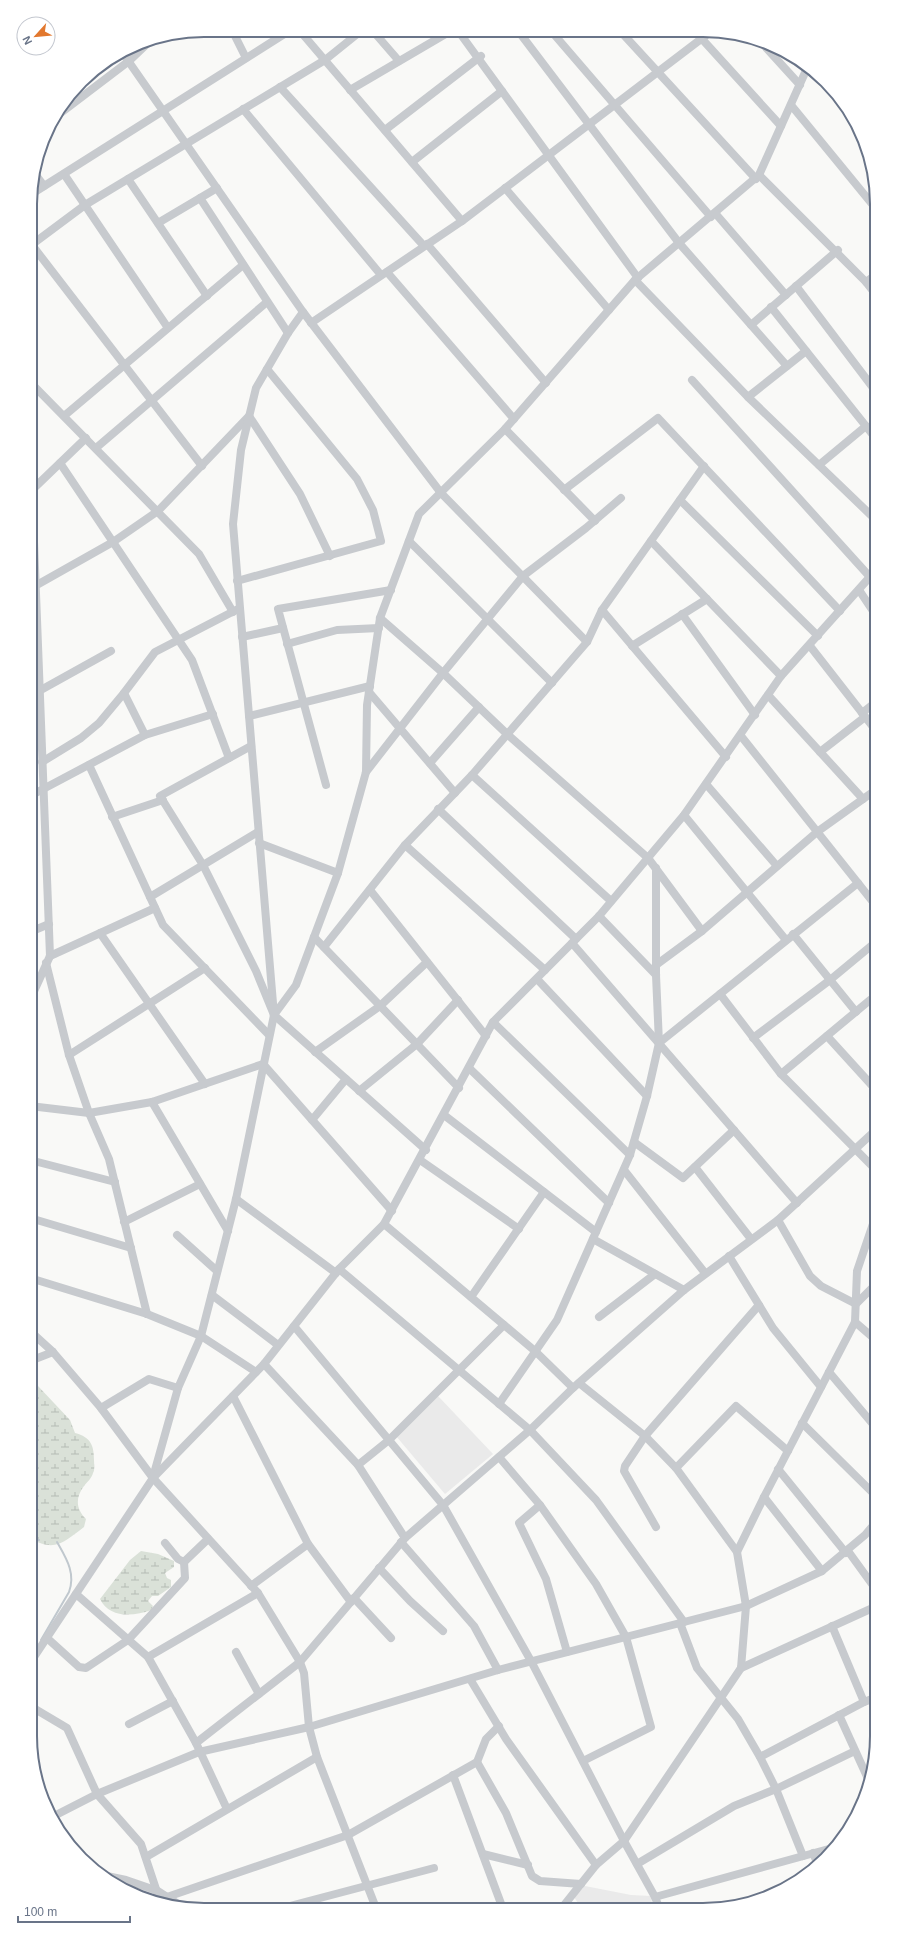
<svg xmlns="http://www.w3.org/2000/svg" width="907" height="1940" font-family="Helvetica,sans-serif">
  <defs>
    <pattern id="wetland-marsh" width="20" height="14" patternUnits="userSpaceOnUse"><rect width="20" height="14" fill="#dae1d8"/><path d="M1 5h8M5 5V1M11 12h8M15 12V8" fill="none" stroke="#b5bbb5"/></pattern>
  </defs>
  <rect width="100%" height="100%" fill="#f9f9f7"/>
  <g fill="#eaeaea">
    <polygon points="438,1396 493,1454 445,1494 396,1436"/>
    <polygon points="585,1886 631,1895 651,1896 653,1910 582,1909 574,1897"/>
  </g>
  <g fill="url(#wetland-marsh)">
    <path d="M 35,1385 L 38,1386 L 70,1420 L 75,1433 C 91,1437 94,1446 94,1460 C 94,1464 95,1470 93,1473 C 92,1478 87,1482 84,1486 C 75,1498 76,1509 86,1519 L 84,1527 C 64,1542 55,1553 30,1538 L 30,1387 Z"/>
    <path d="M 141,1551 L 158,1554 L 174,1561 L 174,1567 L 165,1573 L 167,1578 L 171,1580 L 171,1587 L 158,1596 L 152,1596 L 148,1601 L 153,1606 L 151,1610 C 133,1617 109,1618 100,1599 L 130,1560 Z"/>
  </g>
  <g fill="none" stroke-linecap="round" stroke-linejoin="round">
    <g stroke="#c0c8ce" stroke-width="2">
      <polyline points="30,1540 39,1540"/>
      <path d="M 41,1640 L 69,1592 C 76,1573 66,1558 57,1542"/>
    </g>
    <g stroke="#c7cace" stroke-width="8">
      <polyline points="232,30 246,58"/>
      <polyline points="300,31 462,221"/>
      <polyline points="373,31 399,61"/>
      <polyline points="459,32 638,278"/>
      <polyline points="519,32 679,243 787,366"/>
      <polyline points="552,32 711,217"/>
      <polyline points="622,33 756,179"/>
      <polyline points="702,39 781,126"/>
      <polyline points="760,41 800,85"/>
      <polyline points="122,52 303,312 441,493 587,642"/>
      <polyline points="808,66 759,175 635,280 748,397 877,521"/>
      <polyline points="280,87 424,246"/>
      <polyline points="350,90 449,32"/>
      <polyline points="791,105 877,210"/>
      <polyline points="243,109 381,275"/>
      <polyline points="54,118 129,61 151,40"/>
      <polyline points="385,130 481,56"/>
      <polyline points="412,162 502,91"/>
      <polyline points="35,174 44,186"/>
      <polyline points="64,174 168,328"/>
      <polyline points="759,175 866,282 877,296"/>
      <polyline points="128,179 207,296"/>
      <polyline points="505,188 609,310"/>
      <polyline points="30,195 289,31"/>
      <polyline points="200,198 288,333"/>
      <polyline points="715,213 786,295"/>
      <polyline points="158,223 217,188"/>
      <polyline points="427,244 546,383"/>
      <polyline points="32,245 202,466"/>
      <polyline points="30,246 85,205 325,60 361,31"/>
      <polyline points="387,272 514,419"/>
      <polyline points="866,282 877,274"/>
      <polyline points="796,286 877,393"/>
      <polyline points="771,307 877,440"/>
      <polyline points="311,323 462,221 709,33"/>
      <polyline points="751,325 838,250"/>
      <polyline points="692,380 870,577"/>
      <polyline points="30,382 199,554 233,612"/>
      <polyline points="748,397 806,351"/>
      <polyline points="64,416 243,265"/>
      <polyline points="505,429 595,521"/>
      <polyline points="96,448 267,302"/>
      <polyline points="60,463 192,660 229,758"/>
      <polyline points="819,465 866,426"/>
      <polyline points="32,490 86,438"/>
      <polyline points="564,490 658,418 840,611"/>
      <polyline points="680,500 818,636"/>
      <polyline points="409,541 552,683"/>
      <polyline points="651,541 781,676"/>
      <polyline points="237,581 381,541 373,510 357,479 267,369"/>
      <polyline points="35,586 113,542 158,511 249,416 300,494 330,556"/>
      <polyline points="859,590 877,617"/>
      <polyline points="602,610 726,757"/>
      <polyline points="682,614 755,715"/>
      <polyline points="380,618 443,673 507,734 648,858 702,931"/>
      <polyline points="242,637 283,628"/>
      <polyline points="287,644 337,630 379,628"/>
      <polyline points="632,646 707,599"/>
      <polyline points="810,646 877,732"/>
      <polyline points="39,691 111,651"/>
      <polyline points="369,692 455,793"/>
      <polyline points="124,693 145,735"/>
      <polyline points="768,695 863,799"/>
      <polyline points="862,713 877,701"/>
      <polyline points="249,716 370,686"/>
      <polyline points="741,736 877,907"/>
      <polyline points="251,746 160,796 203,865 256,971 274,1015 426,1150"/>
      <polyline points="820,752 865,717"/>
      <polyline points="42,762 81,738 99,723 124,693 155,652 238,609"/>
      <polyline points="430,763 479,707"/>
      <polyline points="89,765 163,925 269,1035"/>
      <polyline points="366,772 443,673 523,576 586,528 621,498"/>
      <polyline points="472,775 611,901"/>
      <polyline points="706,784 777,866"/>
      <polyline points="326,785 278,609 391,590"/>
      <polyline points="30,796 145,735 213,714"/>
      <polyline points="438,809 576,939"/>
      <polyline points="684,815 786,940"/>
      <polyline points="112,817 163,800"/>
      <polyline points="259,843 338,873"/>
      <polyline points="405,845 545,970"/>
      <polyline points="370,890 486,1036"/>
      <polyline points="150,897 258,832"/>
      <polyline points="599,916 656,975"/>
      <polyline points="30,932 49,924"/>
      <polyline points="100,933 205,1084"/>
      <polyline points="793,934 856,1012"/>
      <polyline points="314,937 459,1088"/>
      <polyline points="572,943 797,1203"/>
      <polyline points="324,947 405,845 472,775 587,642 602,610 704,466"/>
      <polyline points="50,956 155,908"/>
      <polyline points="46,963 69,1055 89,1113 109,1159 147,1314"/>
      <polyline points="656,965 702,931 817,832 877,789"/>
      <polyline points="537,979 647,1096"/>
      <polyline points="720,994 781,1074 877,1171"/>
      <polyline points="30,1000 50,956 32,490 30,478"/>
      <polyline points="274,1015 296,985 338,873 366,772 367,705 380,618 419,514 505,429 635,280"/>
      <polyline points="493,1022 630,1155"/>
      <polyline points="827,1036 877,1091"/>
      <polyline points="753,1038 830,980 877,941"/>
      <polyline points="659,1043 858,883"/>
      <polyline points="315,1052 380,1006 427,962"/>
      <polyline points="69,1055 205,968"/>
      <polyline points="469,1068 609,1203"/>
      <polyline points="781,1074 870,1000 877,1008"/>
      <polyline points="359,1091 417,1044 458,1000"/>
      <polyline points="152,1102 228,1231"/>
      <polyline points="30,1106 89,1113 152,1102 263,1064 392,1211"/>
      <polyline points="444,1115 596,1232"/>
      <polyline points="312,1120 346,1079"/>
      <polyline points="634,1142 683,1178 734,1130"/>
      <polyline points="30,1160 115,1182"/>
      <polyline points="420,1160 519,1229"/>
      <polyline points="695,1167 751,1239"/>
      <polyline points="624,1170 705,1273"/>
      <polyline points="236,1199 336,1273"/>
      <polyline points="30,1218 131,1248"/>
      <polyline points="778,1220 810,1276 821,1286 856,1304 877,1283"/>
      <polyline points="124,1222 200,1184"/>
      <polyline points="384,1224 535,1351 573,1388"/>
      <polyline points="177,1235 217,1271"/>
      <polyline points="593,1239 684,1290"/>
      <polyline points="729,1256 773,1328 821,1387"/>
      <polyline points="339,1269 530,1430 596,1500 684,1622"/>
      <polyline points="30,1278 147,1314 201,1336 256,1372"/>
      <polyline points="212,1295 278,1345"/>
      <polyline points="471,1297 544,1192"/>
      <polyline points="599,1317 655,1274"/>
      <polyline points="855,1322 877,1341"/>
      <polyline points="294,1326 443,1505 531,1661 624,1841 655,1897 660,1910"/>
      <polyline points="30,1331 53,1352 101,1408 153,1478 258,1593 300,1662 304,1673 309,1727 317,1757 376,1908"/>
      <polyline points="30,1361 53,1352"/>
      <polyline points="264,1364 358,1465 405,1538"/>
      <polyline points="829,1372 877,1429"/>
      <polyline points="579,1383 645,1436 676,1468 737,1552"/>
      <polyline points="233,1396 308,1544 351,1602"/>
      <polyline points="499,1404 557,1320 630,1155 647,1096 659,1043 656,975 656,868"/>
      <polyline points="101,1408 149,1379 178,1388"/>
      <polyline points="802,1423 877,1497"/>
      <polyline points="499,1457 540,1505 596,1584 626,1637 651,1727 583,1761"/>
      <polyline points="358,1465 389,1440 504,1325"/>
      <polyline points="676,1468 736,1406 788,1451"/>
      <polyline points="778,1469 846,1553"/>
      <polyline points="153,1477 178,1388 201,1336 236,1199 274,1015 233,524 241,450 256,388 288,333 303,312"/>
      <polyline points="764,1497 822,1571"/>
      <polyline points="540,1505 519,1523 546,1579 567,1652"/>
      <polyline points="656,1527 624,1471 625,1466 645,1436 759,1305"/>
      <polyline points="401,1542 474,1626 498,1670"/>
      <polyline points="165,1543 178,1559 184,1562 208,1539"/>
      <polyline points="30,1551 33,1552"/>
      <polyline points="848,1551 877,1591"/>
      <polyline points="379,1568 410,1601 443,1631"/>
      <polyline points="251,1586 308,1544"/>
      <polyline points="76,1594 148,1657 196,1743 227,1809"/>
      <polyline points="354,1598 391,1638"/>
      <polyline points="680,1623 697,1668 738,1719 760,1757 776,1789 803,1856"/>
      <polyline points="832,1626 864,1702"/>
      <polyline points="47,1638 79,1667 86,1668 128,1640 185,1578 184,1562"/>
      <polyline points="236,1652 259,1694"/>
      <polyline points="148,1657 258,1593"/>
      <polyline points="30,1663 153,1478 264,1364 339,1269 384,1224 493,1022 599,916 684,815 781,676 877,569"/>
      <polyline points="741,1668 877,1606"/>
      <polyline points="470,1679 506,1739 596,1865"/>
      <polyline points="30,1706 67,1728 97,1794 141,1844 161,1904"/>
      <polyline points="839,1715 869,1781"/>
      <polyline points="129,1724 173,1701"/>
      <polyline points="196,1743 300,1662 405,1538 530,1430 573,1388 684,1290 778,1220 877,1129"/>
      <polyline points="760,1757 864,1702 877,1697"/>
      <polyline points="477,1762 506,1813 532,1876 540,1881 581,1884"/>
      <polyline points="453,1775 503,1909"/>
      <polyline points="52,1817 97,1794 199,1752 309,1727 498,1670 746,1606 822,1571 865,1535 877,1521"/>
      <polyline points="813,1853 818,1865"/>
      <polyline points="483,1854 528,1865"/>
      <polyline points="146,1857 317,1757"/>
      <polyline points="637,1864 734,1806 776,1789 855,1751"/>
      <polyline points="102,1875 126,1880 158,1891 183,1907"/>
      <polyline points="167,1897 348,1835 477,1762 486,1739 499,1726"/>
      <polyline points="655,1897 836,1847"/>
      <polyline points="286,1907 434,1868"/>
      <polyline points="561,1909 596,1865 624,1841 741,1668 746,1606 737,1552 764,1497 855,1322 857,1271 877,1212"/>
    </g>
  </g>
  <path d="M0 0H907V1940H0ZM204 37H703A167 167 0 0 1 870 204V1736A167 167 0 0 1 703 1903H204A167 167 0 0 1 37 1736V204A167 167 0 0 1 204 37Z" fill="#fff" fill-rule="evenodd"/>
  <path fill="none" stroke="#697488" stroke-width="2" d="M204 37H703A167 167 0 0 1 870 204V1736A167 167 0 0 1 703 1903H204A167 167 0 0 1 37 1736V204A167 167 0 0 1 204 37Z"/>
  <g transform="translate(36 36) rotate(243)"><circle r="19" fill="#ffffff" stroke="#c3c7cf"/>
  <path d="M0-3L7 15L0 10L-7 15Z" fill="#e2782e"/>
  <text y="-6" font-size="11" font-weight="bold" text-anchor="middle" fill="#697488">N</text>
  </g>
  <path d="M18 1916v6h112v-6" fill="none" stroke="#697488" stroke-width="2"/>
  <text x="24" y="1916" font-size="12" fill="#697488" stroke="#ffffff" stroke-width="3" paint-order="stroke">100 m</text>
</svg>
